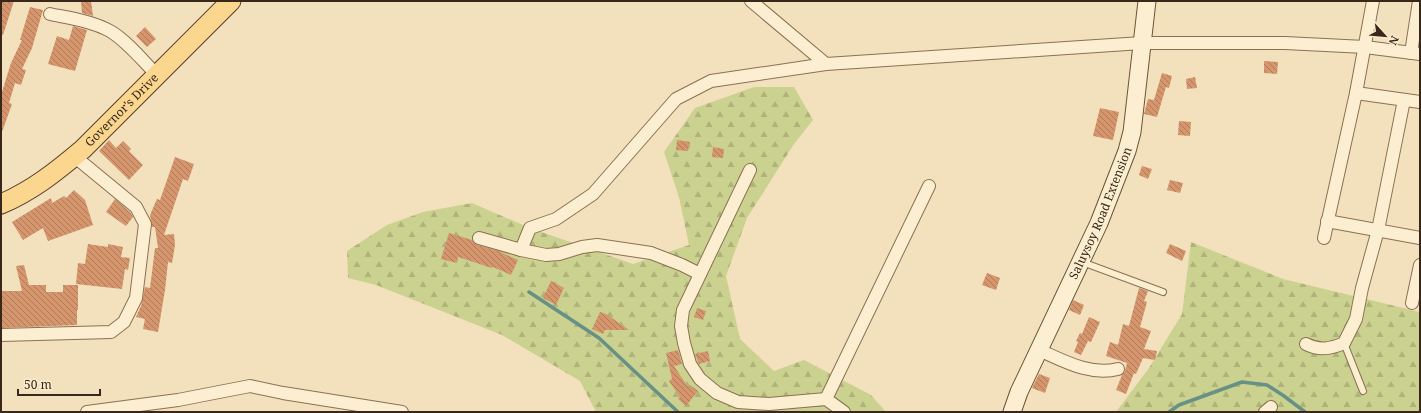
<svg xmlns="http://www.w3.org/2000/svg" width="1421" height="413" font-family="'Noto Serif',serif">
  <defs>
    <pattern id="forest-firs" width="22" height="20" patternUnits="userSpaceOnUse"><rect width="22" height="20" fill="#cbd18f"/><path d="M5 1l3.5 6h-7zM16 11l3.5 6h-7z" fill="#afb37b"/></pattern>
    <pattern id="building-back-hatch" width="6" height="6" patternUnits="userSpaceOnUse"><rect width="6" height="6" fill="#d5966e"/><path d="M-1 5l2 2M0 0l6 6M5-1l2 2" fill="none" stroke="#ae7a5a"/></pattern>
  </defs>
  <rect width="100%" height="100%" fill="#f2e1bc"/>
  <g fill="url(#forest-firs)">
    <polygon points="754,87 794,87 813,120 794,144 747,218 726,276 740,339 774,371 804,360 871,395 886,412 596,412 580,381 502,335 376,285 348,278 347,251 387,225 423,212 472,203 530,228 633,264 689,245 679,197 664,152 695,108"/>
    <polygon points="1191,242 1283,279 1420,312 1420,412 1116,412 1149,368 1182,314"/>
  </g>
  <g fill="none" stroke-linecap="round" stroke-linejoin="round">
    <g stroke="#679186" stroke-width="3.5">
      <polyline points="529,292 599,338 678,412"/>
      <polyline points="1169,412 1179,405 1242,382 1267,385 1284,396 1305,412"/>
    </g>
  </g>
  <g fill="url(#building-back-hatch)">
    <polygon points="1,1 14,1 3,35 1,35"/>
    <polygon points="81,1 91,1 93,16 82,13"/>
    <polygon points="30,7 43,10 32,48 22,69 26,70 21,85 15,83 9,103 12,104 2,132 1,132 1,95 11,63 22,40 20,40"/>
    <polygon points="73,26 87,30 75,71 48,64 57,36 69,40"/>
    <polygon points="145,27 156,39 147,47 136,36"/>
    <polygon points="1264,61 1278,62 1277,74 1264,73"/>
    <polygon points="1162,73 1172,76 1169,88 1166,87 1157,117 1144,114 1148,99 1154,100"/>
    <polygon points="1195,77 1197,88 1187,89 1186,79"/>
    <polygon points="1100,108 1119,112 1113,140 1093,136"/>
    <polygon points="1179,121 1191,122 1190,136 1178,135"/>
    <polygon points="109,140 116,148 123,141 131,149 129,151 143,165 129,180 99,151"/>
    <polygon points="677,140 690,142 688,151 676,150"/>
    <polygon points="713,147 724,149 723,158 712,157"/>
    <polygon points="175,157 194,164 188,181 183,179 164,235 174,234 175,245 172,263 168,262 165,290 158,332 143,329 145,319 136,317 141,306 145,287 150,288 155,248 158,248 155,227 152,227 150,215 157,199 160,200"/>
    <polygon points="1142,166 1152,169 1148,179 1139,175"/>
    <polygon points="1170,180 1183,183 1180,193 1167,190"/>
    <polygon points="74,190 85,200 93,225 48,241 43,228 23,240 12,222 51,198 52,203 64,196 66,198"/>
    <polygon points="115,199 130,212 133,217 126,226 106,212"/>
    <polygon points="449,233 472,240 477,245 498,251 518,260 511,275 493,267 492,268 458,257 457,263 441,259"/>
    <polygon points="88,244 108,247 108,244 123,247 121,257 130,258 128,270 125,269 122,289 76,284 78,263 85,264"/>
    <polygon points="1170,244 1186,251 1182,261 1166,253"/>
    <polygon points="24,265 29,285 46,285 46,292 63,292 63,285 78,285 78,310 77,310 77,325 1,328 1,291 22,291 16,266"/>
    <polygon points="987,273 1000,278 996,290 982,285"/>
    <polygon points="551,281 564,288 556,305 543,298"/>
    <polygon points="1139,288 1148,291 1144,301 1147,302 1140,327 1151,331 1144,349 1157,351 1155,360 1143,358 1136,374 1134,373 1126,394 1116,390 1122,375 1125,371 1127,363 1106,356 1110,342 1118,345 1123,324 1129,326"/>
    <polygon points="1073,300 1084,305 1080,315 1069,310"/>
    <polygon points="697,308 706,311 703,320 694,317"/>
    <polygon points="600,312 606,314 629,330 605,330 603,334 592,329"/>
    <polygon points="1089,317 1100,322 1091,342 1088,341 1081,355 1074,352 1078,342 1076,341 1080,333 1082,334"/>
    <polygon points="678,350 682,364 674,366 688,387 690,385 698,391 686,406 678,399 680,397 669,381 672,379 666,353"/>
    <polygon points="708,351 710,361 699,364 695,354"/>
    <polygon points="1039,374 1050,378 1045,393 1032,388"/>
  </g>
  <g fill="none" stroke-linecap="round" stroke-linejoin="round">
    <defs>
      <g id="lane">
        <polyline points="1082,262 1163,292"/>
        <polyline points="1344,343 1363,391"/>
      </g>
      <g id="street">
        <polyline points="751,1 826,64"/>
        <path d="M 50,14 C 69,18 92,21 110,31 C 127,41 143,61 157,75"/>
        <polyline points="1411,53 1419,1"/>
        <polyline points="1356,93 1420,102"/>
        <polyline points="750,170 683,310 681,326 684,343 690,364 700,379 717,393 738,402 769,404 826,399 844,412"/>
        <polyline points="1327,221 1420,238"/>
        <polyline points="479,238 521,250 546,255 559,254 582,247 597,245 651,253 682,265 700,274"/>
        <polyline points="1324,238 1356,93 1373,1"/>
        <polyline points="521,250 530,228 556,219 593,194 676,99 711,81 826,64 1142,43 1285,43 1365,47 1420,54"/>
        <polyline points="1412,303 1420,265"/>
        <polyline points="1,335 111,332 124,322 136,298 145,224 136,207 74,156"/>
        <path d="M 1306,344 C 1319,351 1331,349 1344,343 L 1356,319 L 1362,288 L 1378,230 L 1404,100"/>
        <path d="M 1039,350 C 1064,361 1090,376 1118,369"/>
        <polyline points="826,399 929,186"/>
        <polyline points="87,412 178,400 250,386 283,393 402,412"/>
        <polyline points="1265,412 1271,407"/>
      </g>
      <g id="secondary">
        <path id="s1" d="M 1012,412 L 1019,392 L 1099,223 L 1127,151 L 1132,132 L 1147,1"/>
      </g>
      <g id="primary">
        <path id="s2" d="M 1,204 C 32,191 57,171 83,149 L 231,1"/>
      </g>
    </defs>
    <use href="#lane" stroke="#8c7054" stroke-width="8"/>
    <use href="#street" stroke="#8c7054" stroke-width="14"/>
    <use href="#secondary" stroke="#6d5137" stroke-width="19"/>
    <use href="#primary" stroke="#593e29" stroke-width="21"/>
    <use href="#lane" stroke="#fceed0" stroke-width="6"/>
    <use href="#street" stroke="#fceed0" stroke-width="12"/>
    <use href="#secondary" stroke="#fceed0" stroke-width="17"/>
    <use href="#primary" stroke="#fbd68f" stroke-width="19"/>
  </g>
  <g text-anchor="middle" stroke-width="3" stroke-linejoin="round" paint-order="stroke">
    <g font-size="12" fill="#39281a" stroke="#f9ebcc">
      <text dy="4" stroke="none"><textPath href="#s2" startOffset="154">Governor's Drive</textPath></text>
      <text dy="4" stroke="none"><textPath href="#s1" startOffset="218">Saluysoy Road Extension</textPath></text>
    </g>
  </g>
  <rect width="1421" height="413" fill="none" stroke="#39281a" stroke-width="4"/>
  <g transform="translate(1385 36) rotate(117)" stroke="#f9ebcc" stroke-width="3" paint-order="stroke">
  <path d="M0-3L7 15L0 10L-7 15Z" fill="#39281a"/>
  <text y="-6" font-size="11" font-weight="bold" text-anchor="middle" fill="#39281a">N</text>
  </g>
  <path d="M18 389v6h82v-6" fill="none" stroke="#39281a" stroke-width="2"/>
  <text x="24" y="389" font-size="12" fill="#39281a" stroke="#f9ebcc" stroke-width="3" paint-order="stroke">50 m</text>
</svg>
